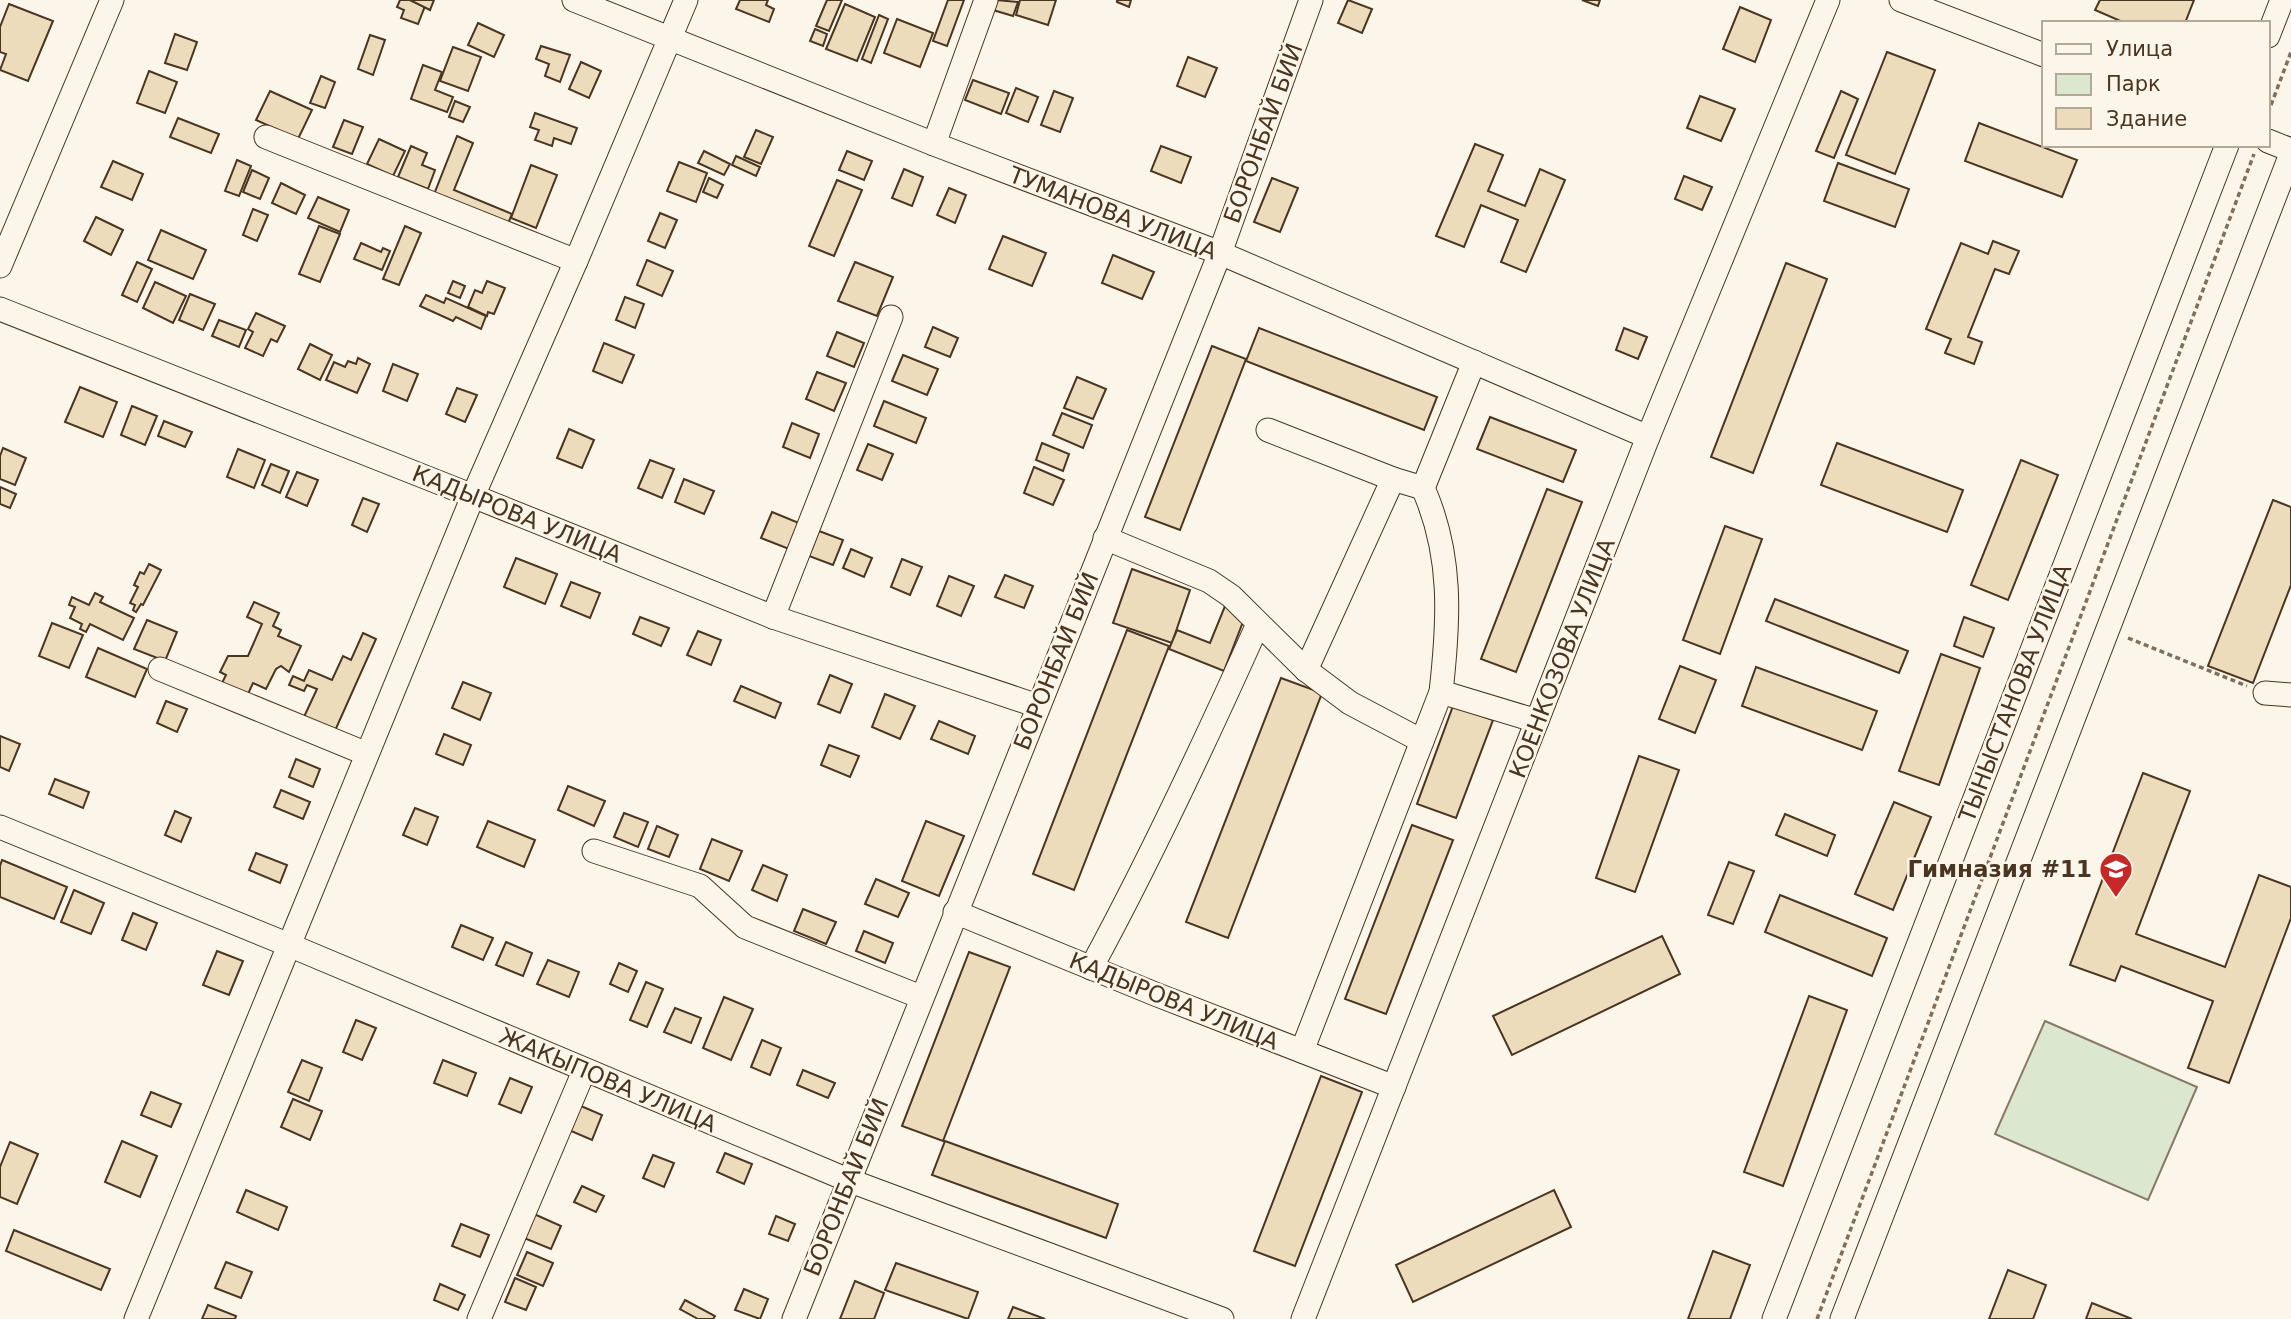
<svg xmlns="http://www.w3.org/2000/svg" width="2291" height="1319" font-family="'DejaVu Sans',sans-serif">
  <rect width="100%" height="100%" fill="#fbf6e9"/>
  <polygon fill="#dce7d0" stroke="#887966" stroke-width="2" points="2045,1021 2197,1087 2148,1200 1995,1134"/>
  <g fill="#ecdcbc" stroke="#4a3520" stroke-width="2">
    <polygon points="400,0 410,0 425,6 418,24 401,18 404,10 397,7"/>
    <polygon points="410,0 434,0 430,10"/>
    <polygon points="740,0 768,0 766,5 774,9 769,22 736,9"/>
    <polygon points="827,0 842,0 829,31 816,26"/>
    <polygon points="948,0 964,0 947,46 933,41"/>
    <polygon points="996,0 1018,2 1013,16 993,10"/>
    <polygon points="1020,0 1056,0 1048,25 1016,15"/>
    <polygon points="1117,0 1131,0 1129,7 1117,2"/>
    <polygon points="1348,0 1372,9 1362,33 1338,23"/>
    <polygon points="1582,0 1600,0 1598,6"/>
    <polygon points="2100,0 2194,0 2185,23 2125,23 2095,10"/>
    <polygon points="9,4 53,21 28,81 0,70 6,54 0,52 0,27"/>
    <polygon points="845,4 875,17 857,61 826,49"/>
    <polygon points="1740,7 1771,20 1755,62 1723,49"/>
    <polygon points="879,15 888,19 871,63 862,59"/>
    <polygon points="897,19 933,33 920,67 884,53"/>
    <polygon points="478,23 504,35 494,57 468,45"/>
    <polygon points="815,29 827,34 823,46 810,41"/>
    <polygon points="175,34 197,42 187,70 165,63"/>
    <polygon points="370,35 385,40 373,75 358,69"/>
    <polygon points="541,46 570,55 560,82 545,76 549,64 536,59"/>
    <polygon points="453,47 481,57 468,91 440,81"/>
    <polygon points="1887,52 1935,70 1895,174 1846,155"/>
    <polygon points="1188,57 1217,68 1205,97 1177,86"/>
    <polygon points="581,62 601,71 589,98 569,89"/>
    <polygon points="423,65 442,72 435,90 453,97 447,112 411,99"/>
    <polygon points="149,71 177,82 165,113 137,103"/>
    <polygon points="321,76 335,82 325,108 310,103"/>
    <polygon points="973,80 1009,93 1001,114 965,100"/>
    <polygon points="1016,88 1038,97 1028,122 1006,113"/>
    <polygon points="270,91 312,110 298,139 256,120"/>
    <polygon points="1054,91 1073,98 1060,132 1041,125"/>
    <polygon points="1841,91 1858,99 1834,158 1816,151"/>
    <polygon points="1700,96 1735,109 1721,141 1687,128"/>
    <polygon points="455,101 470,107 463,122 449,117"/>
    <polygon points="535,113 577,128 571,144 554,138 552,146 535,140 539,130 530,127"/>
    <polygon points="178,118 219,134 211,153 170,137"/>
    <polygon points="344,120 363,127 352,154 333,147"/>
    <polygon points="1979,123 2077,160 2062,197 1965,161"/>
    <polygon points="756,130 773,137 761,164 744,157"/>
    <polygon points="457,136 473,143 454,190 512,214 507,226 433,197"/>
    <polygon points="379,139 405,151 393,176 367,164"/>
    <polygon points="1475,144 1503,155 1488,191 1525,206 1540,169 1565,180 1526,272 1501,262 1518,220 1481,205 1464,247 1436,236"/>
    <polygon points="411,146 427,153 422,165 435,170 428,189 398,177"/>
    <polygon points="1161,146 1191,157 1181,183 1151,171"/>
    <polygon points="704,151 730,164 724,175 698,163"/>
    <polygon points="847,151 872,161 864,180 839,170"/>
    <polygon points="736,156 760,167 756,176 732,165"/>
    <polygon points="237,160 251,166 239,196 225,191"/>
    <polygon points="113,161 143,174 132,200 101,187"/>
    <polygon points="679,162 707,173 696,202 667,191"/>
    <polygon points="1838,163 1909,189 1895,227 1824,201"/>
    <polygon points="531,165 557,175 536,228 511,218"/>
    <polygon points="904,169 923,177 912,206 892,198"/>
    <polygon points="252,170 269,178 260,199 243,192"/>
    <polygon points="1684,176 1712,187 1702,210 1675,199"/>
    <polygon points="709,178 723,185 717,198 703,192"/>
    <polygon points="1272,178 1298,188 1280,232 1254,222"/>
    <polygon points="837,180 862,190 834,256 809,246"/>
    <polygon points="281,183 305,195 296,214 272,203"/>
    <polygon points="949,188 966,195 955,223 937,215"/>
    <polygon points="318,197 349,210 340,232 308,218"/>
    <polygon points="253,209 268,215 257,241 243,235"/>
    <polygon points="660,213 677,220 665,248 648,241"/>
    <polygon points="96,217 123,230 111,255 84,241"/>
    <polygon points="319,226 340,234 320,282 299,274"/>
    <polygon points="405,226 421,233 399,285 383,279"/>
    <polygon points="161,230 206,250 193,279 148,260"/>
    <polygon points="1003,236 1046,253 1032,286 989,269"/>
    <polygon points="1993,241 2019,251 2009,274 1995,269 1968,337 1982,342 1974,364 1945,353 1951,339 1926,329 1961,243 1988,254"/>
    <polygon points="361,243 381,252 383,248 390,251 382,270 354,259"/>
    <polygon points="1113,255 1154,272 1142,299 1102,283"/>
    <polygon points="647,260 673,271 662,296 637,285"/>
    <polygon points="137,262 152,269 137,302 122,295"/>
    <polygon points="855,262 893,277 877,316 838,301"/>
    <polygon points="1786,263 1827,279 1753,473 1711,457"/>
    <polygon points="453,281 465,286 460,298 448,293"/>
    <polygon points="487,281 505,288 494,314 488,312 487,316 468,307 475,290 482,293"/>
    <polygon points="155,282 186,296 173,323 143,308"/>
    <polygon points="190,294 215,304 203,330 179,320"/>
    <polygon points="426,295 444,303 446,298 486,316 481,329 456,317 453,321 420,306"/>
    <polygon points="625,297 644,304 635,328 616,320"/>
    <polygon points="256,313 285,326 277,342 271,339 263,356 245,348 253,332 248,329"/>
    <polygon points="219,320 246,330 239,347 212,336"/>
    <polygon points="933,327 958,338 950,357 925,347"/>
    <polygon points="1259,328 1437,397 1424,430 1246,361"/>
    <polygon points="1624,328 1647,337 1638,359 1616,350"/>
    <polygon points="837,332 864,343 854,367 827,356"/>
    <polygon points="604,343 634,355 622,383 593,371"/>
    <polygon points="310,344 332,355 320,380 298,369"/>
    <polygon points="1212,346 1246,359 1180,530 1145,517"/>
    <polygon points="903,355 938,369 927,395 892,381"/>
    <polygon points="358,358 370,364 357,393 326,380 334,362 345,367 348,361 356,364"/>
    <polygon points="393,364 418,374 407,401 383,391"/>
    <polygon points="817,372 846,383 834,411 806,399"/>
    <polygon points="1077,377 1106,389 1093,419 1064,408"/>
    <polygon points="80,387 117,402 103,437 65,422"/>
    <polygon points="457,388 477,395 465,422 446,414"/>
    <polygon points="884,401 926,418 916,443 874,426"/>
    <polygon points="132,406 157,416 145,445 121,435"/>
    <polygon points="1062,413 1092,425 1083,448 1053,435"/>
    <polygon points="1490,417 1576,450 1563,482 1477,449"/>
    <polygon points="164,421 192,432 185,447 158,436"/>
    <polygon points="792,423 819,434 810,458 783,447"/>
    <polygon points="569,429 594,440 582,468 557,458"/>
    <polygon points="1042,443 1069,454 1063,471 1036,460"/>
    <polygon points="1837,443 1963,490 1947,532 1821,485"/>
    <polygon points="868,444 893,454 882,480 857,470"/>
    <polygon points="3,448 26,458 15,485 0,479 0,456"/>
    <polygon points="238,449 265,460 254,488 227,477"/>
    <polygon points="650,460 674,469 662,498 638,488"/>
    <polygon points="2021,460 2058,475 2008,600 1971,585"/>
    <polygon points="271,464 289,471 280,493 262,485"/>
    <polygon points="1034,467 1064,480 1053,505 1024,493"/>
    <polygon points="297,472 318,480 307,506 286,497"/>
    <polygon points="684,479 714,491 704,514 675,502"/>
    <polygon points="0,487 16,494 10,508 0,504"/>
    <polygon points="1547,489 1582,502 1516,672 1481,659"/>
    <polygon points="363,498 379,504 367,532 352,525"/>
    <polygon points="2273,500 2291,507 2291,585 2253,683 2208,666"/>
    <polygon points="772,512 799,523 789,549 761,538"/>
    <polygon points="1725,526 1762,539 1720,654 1683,640"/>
    <polygon points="819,531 843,540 833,565 809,556"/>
    <polygon points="851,549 872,558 864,577 843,568"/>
    <polygon points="516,558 557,574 545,604 504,587"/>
    <polygon points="902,559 922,567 910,595 891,587"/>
    <polygon points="149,564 161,570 143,605 141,604 136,612 133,610 135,605 130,603 138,587 134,585 140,572 144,574"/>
    <polygon points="1132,569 1190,590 1172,643 1113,623"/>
    <polygon points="1005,575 1033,586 1024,608 995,597"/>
    <polygon points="949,576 974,586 961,616 937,606"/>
    <polygon points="571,582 600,593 590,618 561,606"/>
    <polygon points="95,593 103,597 100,602 134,618 123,640 90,624 86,632 80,629 82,624 70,618 75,607 69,605 72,597 89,605"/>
    <polygon points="1775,599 1908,651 1899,673 1766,621"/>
    <polygon points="254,602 279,613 273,626 281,630 278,636 301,646 289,672 281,666 276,669 266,689 253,683 248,694 221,685 226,675 220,672 228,656 248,656 262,624 247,617"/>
    <polygon points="1225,606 1246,614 1224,671 1169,649 1177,630 1210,643"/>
    <polygon points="640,617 669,628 661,646 633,634"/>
    <polygon points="1964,617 1994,628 1983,657 1954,646"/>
    <polygon points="147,620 177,632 165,661 134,649"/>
    <polygon points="52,623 83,635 69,668 39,656"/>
    <polygon points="1127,630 1169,646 1074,890 1033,874"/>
    <polygon points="698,631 721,640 711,665 687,655"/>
    <polygon points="363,633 376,639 334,733 303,719 317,689 307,685 304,691 289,685 293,676 304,681 309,670 332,680 343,656 351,660"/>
    <polygon points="98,648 147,669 135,697 86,677"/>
    <polygon points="1941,654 1980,668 1939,785 1899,771"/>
    <polygon points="1680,666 1716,680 1695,733 1659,719"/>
    <polygon points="1756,667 1877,711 1862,750 1742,706"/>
    <polygon points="830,675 852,684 840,713 818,704"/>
    <polygon points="1281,678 1322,693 1228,938 1186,922"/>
    <polygon points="463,682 491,693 480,720 452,708"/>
    <polygon points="741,686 781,703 775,718 734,701"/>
    <polygon points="885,694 915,706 900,739 872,727"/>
    <polygon points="166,701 187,709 177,732 157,723"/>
    <polygon points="1453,706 1493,720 1456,818 1417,804"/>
    <polygon points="939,721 975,736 968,754 931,739"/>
    <polygon points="444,734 471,745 463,765 436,754"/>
    <polygon points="0,736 20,744 9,771 0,767"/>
    <polygon points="829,745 859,756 850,777 821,765"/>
    <polygon points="1639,756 1679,770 1635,892 1596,878"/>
    <polygon points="296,759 320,769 313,787 289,777"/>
    <polygon points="2143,773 2190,791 2136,934 2225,967 2259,875 2291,887 2291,918 2229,1083 2188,1068 2213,1001 2121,966 2115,981 2070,965"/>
    <polygon points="55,779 89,792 83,808 49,794"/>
    <polygon points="568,786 605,801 594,826 558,810"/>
    <polygon points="281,790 310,802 303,819 274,807"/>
    <polygon points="1894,802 1931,817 1893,910 1855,894"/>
    <polygon points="415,808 438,817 427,845 403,835"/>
    <polygon points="175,811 191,818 181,842 165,835"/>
    <polygon points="624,813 648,822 638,847 614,837"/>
    <polygon points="1785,814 1835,835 1827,856 1776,835"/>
    <polygon points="488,821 535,840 524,867 477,847"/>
    <polygon points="926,821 964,836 939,896 902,881"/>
    <polygon points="1412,825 1453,840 1386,1014 1345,999"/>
    <polygon points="657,826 678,835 669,857 648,849"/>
    <polygon points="712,839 742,851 729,881 700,869"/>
    <polygon points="256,853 287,865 280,883 249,870"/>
    <polygon points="2,860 67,887 54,919 0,897 0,866"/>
    <polygon points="1729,862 1754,871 1733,924 1708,915"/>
    <polygon points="763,865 787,875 777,901 752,890"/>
    <polygon points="876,879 909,893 898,917 865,904"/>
    <polygon points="74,890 104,903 91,934 61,922"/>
    <polygon points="1780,895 1887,938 1872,976 1765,932"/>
    <polygon points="803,909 836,922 826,944 794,931"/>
    <polygon points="133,913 157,923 146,950 122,940"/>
    <polygon points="461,925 493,938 483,960 452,947"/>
    <polygon points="864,931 893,943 885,963 856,951"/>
    <polygon points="1662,936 1680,974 1512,1055 1493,1016"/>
    <polygon points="506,942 532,953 523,976 496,965"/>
    <polygon points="217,951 243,961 229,995 203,985"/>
    <polygon points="969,952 1010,967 943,1141 902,1126"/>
    <polygon points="548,960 579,972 569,997 537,984"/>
    <polygon points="619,963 637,971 628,992 610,984"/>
    <polygon points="646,982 663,989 647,1027 630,1020"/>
    <polygon points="1809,996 1847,1010 1783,1186 1744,1172"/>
    <polygon points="724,997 753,1009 731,1060 703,1048"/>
    <polygon points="675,1008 701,1018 691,1043 664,1032"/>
    <polygon points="356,1020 376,1028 362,1060 343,1052"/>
    <polygon points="762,1040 781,1048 770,1075 751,1067"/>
    <polygon points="302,1060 322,1068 309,1101 288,1092"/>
    <polygon points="443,1060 476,1073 467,1096 434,1083"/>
    <polygon points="803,1070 835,1083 828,1098 797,1085"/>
    <polygon points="1321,1076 1362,1092 1295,1266 1254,1251"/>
    <polygon points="510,1078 532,1087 521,1113 499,1104"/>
    <polygon points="151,1092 181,1104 171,1127 141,1115"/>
    <polygon points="293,1099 322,1111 310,1140 281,1127"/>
    <polygon points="574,1103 602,1115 592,1140 564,1128"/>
    <polygon points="122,1141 157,1156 140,1197 105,1182"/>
    <polygon points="945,1141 1118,1204 1106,1238 932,1175"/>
    <polygon points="10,1142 38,1154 17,1204 0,1197 0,1167"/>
    <polygon points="725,1153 752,1164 744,1184 717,1172"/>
    <polygon points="653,1155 674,1163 664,1187 643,1178"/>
    <polygon points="582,1186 604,1196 596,1212 574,1202"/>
    <polygon points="246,1190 287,1207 278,1230 237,1212"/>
    <polygon points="1554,1190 1571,1227 1413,1302 1396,1265"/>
    <polygon points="534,1214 561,1226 551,1249 524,1238"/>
    <polygon points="776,1216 795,1224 788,1241 769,1234"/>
    <polygon points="461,1224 489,1235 480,1257 452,1246"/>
    <polygon points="14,1230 110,1269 101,1290 6,1251"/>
    <polygon points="1713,1251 1750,1265 1730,1319 1688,1319"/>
    <polygon points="527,1252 553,1263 543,1286 517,1275"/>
    <polygon points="226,1262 252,1272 241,1298 215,1288"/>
    <polygon points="896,1263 978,1292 968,1319 885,1290"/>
    <polygon points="2008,1270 2046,1285 2033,1319 1989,1319"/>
    <polygon points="515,1278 536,1287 526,1310 505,1302"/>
    <polygon points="855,1281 884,1293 874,1319 840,1319"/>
    <polygon points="440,1284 465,1295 458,1310 434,1300"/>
    <polygon points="744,1289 768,1299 760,1319 735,1310"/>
    <polygon points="685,1300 715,1316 713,1319 698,1319 680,1309"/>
    <polygon points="2092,1303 2132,1319 2086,1319"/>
    <polygon points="208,1305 236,1316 235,1319 202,1319"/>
    <polygon points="1013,1307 1045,1319 1008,1319"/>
  </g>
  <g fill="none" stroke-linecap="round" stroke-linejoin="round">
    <defs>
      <g id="minor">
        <polyline points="574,0 934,144 1220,253 1648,437"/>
        <polyline points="1901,0 2044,55"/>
        <polyline points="2268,36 2282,0"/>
        <polyline points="266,137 576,261"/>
        <polyline points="2268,141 2291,150"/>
        <polyline points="934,144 986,0"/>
        <polyline points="0,266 112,0"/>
        <polyline points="0,309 473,496 773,617 1038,706"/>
        <polyline points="1268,430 1393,479 1423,488 1474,362"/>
        <polyline points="1105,538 1209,581 1231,596 1306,670 1350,703 1422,741"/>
        <polyline points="773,617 891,317"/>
        <polyline points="160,669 367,754"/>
        <polyline points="1306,670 1393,479"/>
        <polyline points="1441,692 1537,721"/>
        <polyline points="2265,693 2291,695"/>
        <polyline points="0,827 289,945 848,1180 1222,1319"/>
        <polyline points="594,851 700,886 745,927 921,997"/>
        <polyline points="955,912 1155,994 1394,1087"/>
        <path d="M 1091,968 C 1152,856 1206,740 1258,624"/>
        <path d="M 1302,1051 L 1441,692 C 1449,621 1453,555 1423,488"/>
        <polyline points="136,1319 473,496 576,261 686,0"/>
        <polyline points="479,1319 584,1071"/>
        <polyline points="794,1319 1220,253 1311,0"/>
        <polyline points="1303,1319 1648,437 1828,0"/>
        <polyline points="1774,1319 2227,145"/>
        <polyline points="1842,1319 2291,154"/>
      </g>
    </defs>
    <use href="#minor" stroke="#4a3520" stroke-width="25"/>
    <g stroke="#7f6f5c" stroke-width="3.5" stroke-dasharray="5 3.5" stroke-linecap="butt">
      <polyline points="2268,113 2291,52"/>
      <polyline points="2128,638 2247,686"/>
      <polyline points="1817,1319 2254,154"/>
    </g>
    <use href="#minor" stroke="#fbf6e9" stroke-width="23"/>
  </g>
  <defs>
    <symbol id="school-pin" viewBox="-11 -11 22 30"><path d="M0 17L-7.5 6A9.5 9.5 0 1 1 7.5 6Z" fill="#c62828" stroke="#fbf6e9"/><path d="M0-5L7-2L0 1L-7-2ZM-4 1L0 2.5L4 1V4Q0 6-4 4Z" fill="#fff"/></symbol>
  </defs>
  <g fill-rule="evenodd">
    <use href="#school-pin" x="2097" y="850" width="38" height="52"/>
  </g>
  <g text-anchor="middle" stroke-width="5" stroke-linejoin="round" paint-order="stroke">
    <g font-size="23" fill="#4a3520" stroke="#fbf6e9">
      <text transform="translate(1263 133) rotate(-70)" y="8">БОРОНБАЙ БИЙ</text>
      <text transform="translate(1113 213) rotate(21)" y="8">ТУМАНОВА УЛИЦА</text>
      <text transform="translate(517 514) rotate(22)" y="8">КАДЫРОВА УЛИЦА</text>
      <text transform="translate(1562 658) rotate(-69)" y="8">КОЕНКОЗОВА УЛИЦА</text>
      <text transform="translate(1056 661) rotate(-68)" y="8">БОРОНБАЙ БИЙ</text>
      <text transform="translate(2015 693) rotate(-69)" y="8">ТЫНЫСТАНОВА УЛИЦА</text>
      <text transform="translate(1174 1001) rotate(22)" y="8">КАДЫРОВА УЛИЦА</text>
      <text transform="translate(608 1080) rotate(23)" y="8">ЖАКЫПОВА УЛИЦА</text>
      <text transform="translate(846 1187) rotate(-68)" y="8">БОРОНБАЙ БИЙ</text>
    </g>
    <g font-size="23" font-weight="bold" fill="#4a3520" stroke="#fbf6e9" text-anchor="end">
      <text x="2092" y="877">Гимназия #11</text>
    </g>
  </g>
  <rect x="2042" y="21" width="228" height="126" fill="#fbf6e9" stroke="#b4a999" stroke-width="2"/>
  <rect x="2056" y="44" width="35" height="10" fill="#fbf6e9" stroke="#b4a999" stroke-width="2"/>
  <text x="2106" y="56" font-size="21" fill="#4a3520">Улица</text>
  <rect x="2056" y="74" width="35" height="21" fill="#dce7d0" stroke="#b4a999" stroke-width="2"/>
  <text x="2106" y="91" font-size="21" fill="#4a3520">Парк</text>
  <rect x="2056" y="108" width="35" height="21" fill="#ecdcbc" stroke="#b4a999" stroke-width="2"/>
  <text x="2106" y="126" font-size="21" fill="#4a3520">Здание</text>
</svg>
